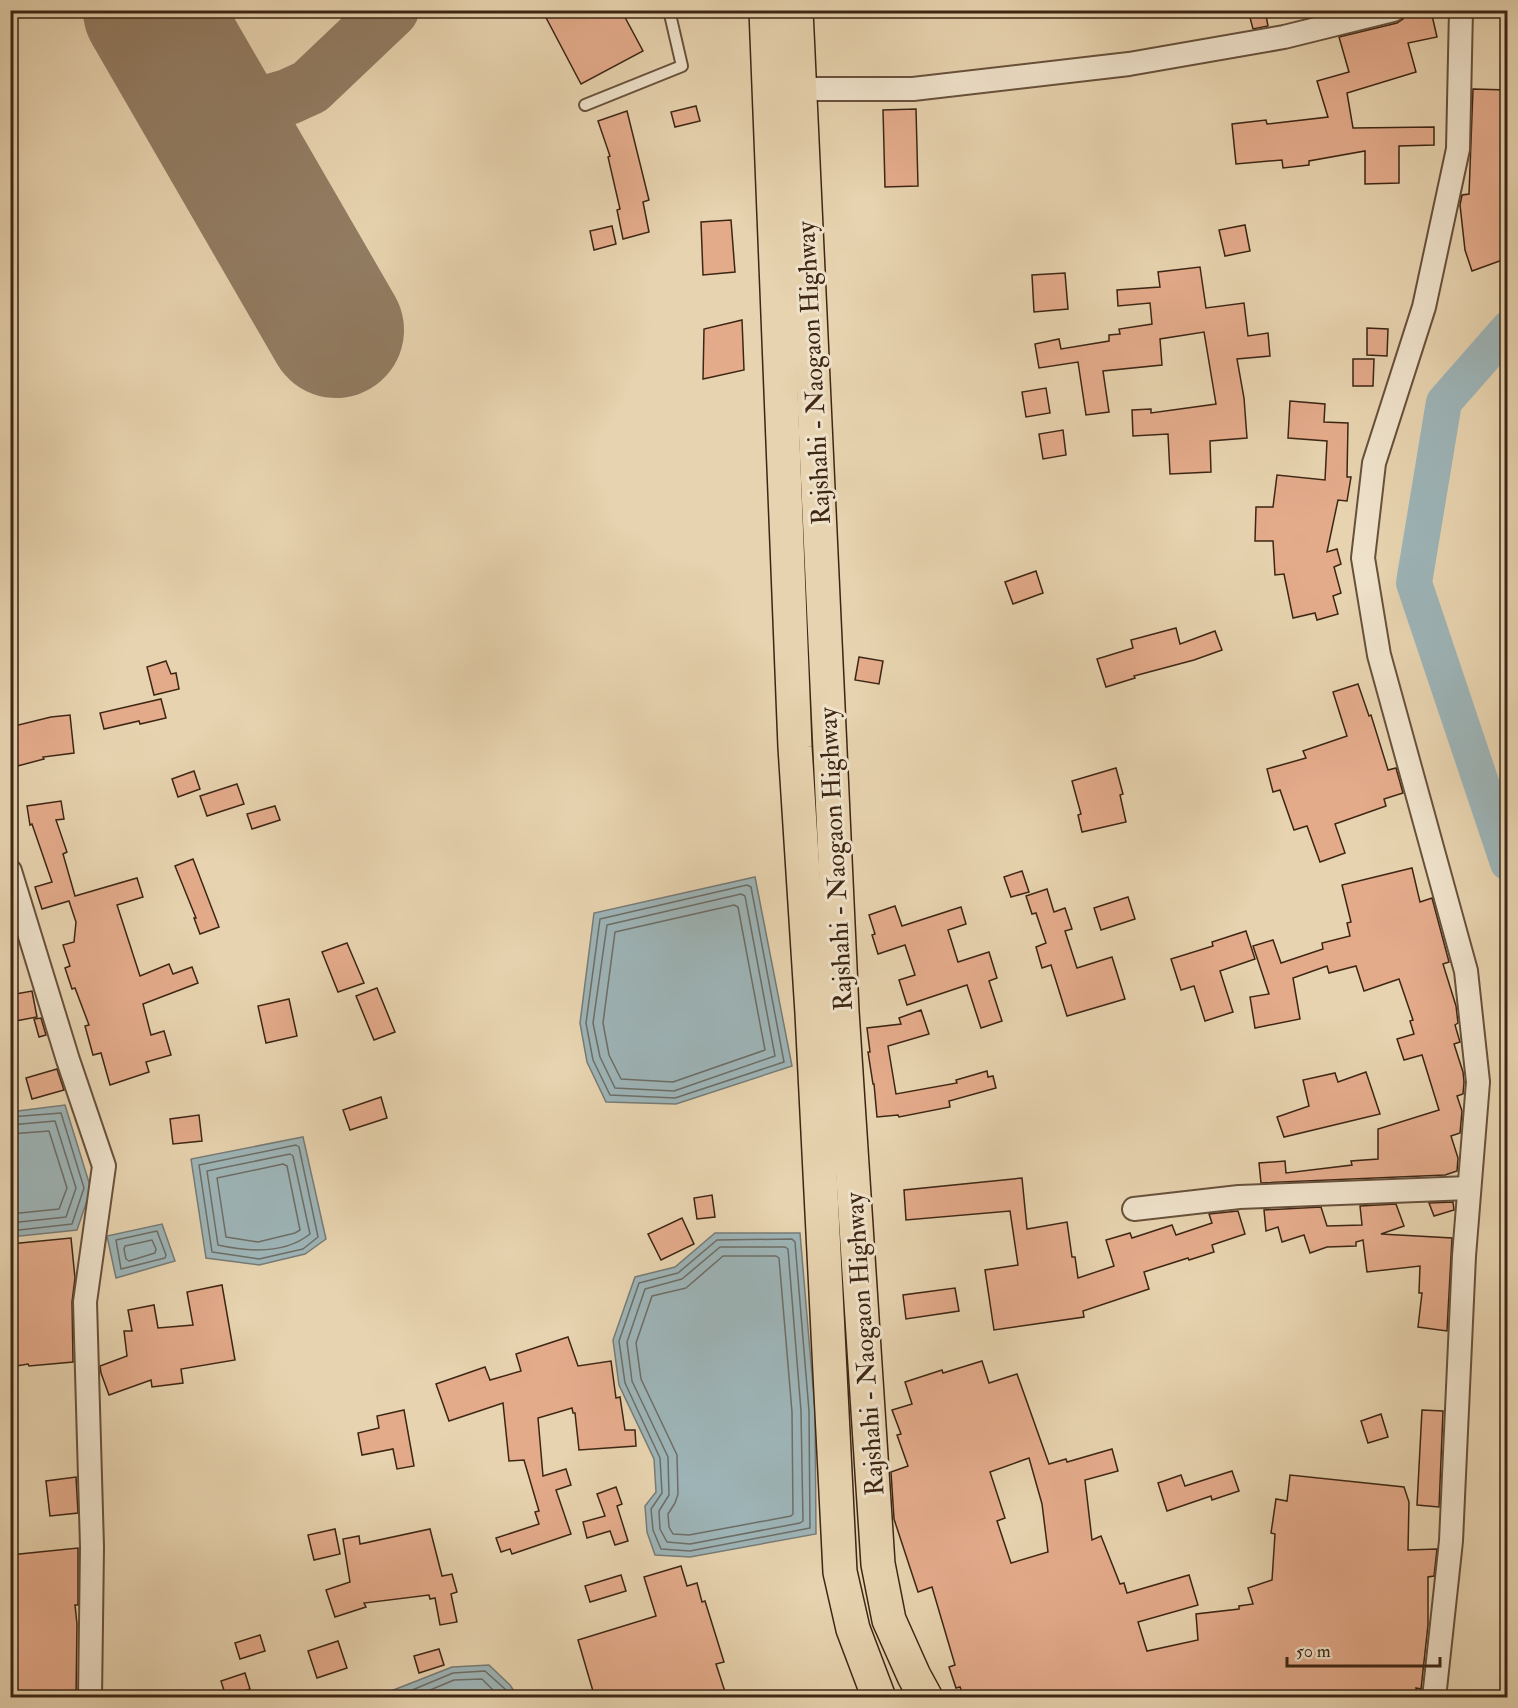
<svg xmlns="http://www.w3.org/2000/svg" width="1518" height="1708" font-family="'IM FELL Double Pica',serif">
  <rect width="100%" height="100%" fill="#e7d3af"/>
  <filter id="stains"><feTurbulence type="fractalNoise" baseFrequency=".00333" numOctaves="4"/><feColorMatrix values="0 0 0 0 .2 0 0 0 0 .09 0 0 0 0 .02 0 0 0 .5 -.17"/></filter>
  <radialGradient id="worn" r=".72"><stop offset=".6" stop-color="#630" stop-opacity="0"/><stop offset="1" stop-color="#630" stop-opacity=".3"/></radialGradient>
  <g fill="#9db4b7" stroke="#777b76" stroke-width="1.5">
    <polygon points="755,877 792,1066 676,1104 606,1102 587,1062 580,1023 594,913"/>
    <polygon points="65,1105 91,1189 77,1230 11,1237 10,1112"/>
    <polygon points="303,1137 326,1239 305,1254 259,1265 206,1258 191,1159"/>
    <polygon points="162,1224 175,1261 116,1278 107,1236"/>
    <polygon points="715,1233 800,1233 815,1411 816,1534 690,1557 655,1555 647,1532 645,1506 656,1492 654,1459 619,1385 613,1340 635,1277 675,1267"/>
    <polygon points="489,1665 510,1685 518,1697 386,1697 391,1691 452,1667"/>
  </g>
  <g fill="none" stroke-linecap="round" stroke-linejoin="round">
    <g stroke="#6d6d66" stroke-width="1.5">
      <polygon points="747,885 751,887 784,1062 675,1098 610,1095 593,1060 586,1023 600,919"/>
      <polygon points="741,894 745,896 775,1056 674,1091 615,1088 600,1057 593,1023 607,925"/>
      <polygon points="734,905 738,907 765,1050 673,1082 621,1079 609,1055 603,1023 615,932"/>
      <polyline points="10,1117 61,1113 84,1188 72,1224 10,1231"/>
      <polyline points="10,1125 55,1121 76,1188 66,1217 10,1223"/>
      <polyline points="10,1134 49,1131 67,1188 59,1209 10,1214"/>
      <polygon points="296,1145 299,1147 318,1237 303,1249 259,1259 212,1252 199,1165"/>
      <path d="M 290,1154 L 293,1156 L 310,1234 C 285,1254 249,1252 218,1245 L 207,1171 Z"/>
      <polygon points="283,1164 287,1166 300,1230 295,1233 258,1242 226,1237 217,1178"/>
      <polygon points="157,1231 166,1255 165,1258 121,1269 116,1240"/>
      <polygon points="792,1239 795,1242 809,1411 810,1528 690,1551 661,1549 653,1530 651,1509 662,1493 660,1458 625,1383 619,1341 639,1283 678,1273 717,1240"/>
      <polygon points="152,1240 156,1249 155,1253 129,1261 126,1259 124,1249 125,1246"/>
      <polygon points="720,1247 785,1247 788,1249 801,1411 803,1521 800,1523 690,1544 667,1542 660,1529 659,1511 669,1495 668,1457 632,1381 627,1342 645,1289 682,1279"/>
      <polygon points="723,1256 776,1256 779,1258 792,1412 793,1514 791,1516 689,1535 673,1534 669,1527 668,1514 675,1503 678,1494 677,1455 641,1379 636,1343 652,1296 686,1288"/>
      <polyline points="393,1698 453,1673 485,1671 505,1689 511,1698"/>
      <polyline points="411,1698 454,1680 482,1679 501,1698"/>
    </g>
    <polyline stroke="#9db4b7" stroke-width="36" points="1508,329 1444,402 1414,583 1508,863"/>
    <polyline stroke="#927c62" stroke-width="56" points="204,103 246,109 288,97 310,87 391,10"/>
    <polyline stroke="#927c62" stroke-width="136" points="151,10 336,330"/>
  </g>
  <g fill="#e4ab8b" stroke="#3d2614" stroke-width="1.5" fill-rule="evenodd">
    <polygon points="542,10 621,10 643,51 581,84"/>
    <polygon points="1248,10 1265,10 1268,26 1253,29"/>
    <polygon points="1406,10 1410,10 1411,16 1431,11 1437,37 1408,43 1416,72 1347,93 1353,128 1434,127 1434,145 1399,146 1399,183 1365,184 1365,151 1309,161 1309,165 1283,168 1282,160 1236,164 1232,124 1266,120 1267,124 1328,117 1317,81 1349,72 1339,37 1397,23 1403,19"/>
    <polygon points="1473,89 1508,90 1508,258 1472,271 1465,250 1460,205 1462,195 1469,194"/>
    <polygon points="696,106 700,121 675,127 671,112"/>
    <polygon points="916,109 918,186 885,187 883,110"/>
    <polygon points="627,111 649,200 643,202 649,232 623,239 617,210 620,209 608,157 610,156 598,121"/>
    <polygon points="731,220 735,272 703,275 701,222"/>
    <polygon points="1245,225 1250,251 1225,256 1219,230"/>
    <polygon points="612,226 616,244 594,250 590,231"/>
    <polygon points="1200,267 1206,308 1244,303 1248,336 1268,333 1270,356 1237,359 1244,398 1247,438 1210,441 1211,472 1170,474 1168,434 1133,436 1132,410 1151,409 1151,413 1216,404 1204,332 1160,339 1162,365 1103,371 1109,412 1086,415 1078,362 1039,368 1035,344 1059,339 1061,349 1109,341 1109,335 1120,334 1119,329 1152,324 1150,303 1118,306 1117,290 1160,287 1158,272"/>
    <polygon points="1065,273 1068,309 1034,312 1032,275"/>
    <polygon points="742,320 744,370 703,379 704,329"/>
    <polygon points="1367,328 1388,329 1387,356 1367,355"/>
    <polygon points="1353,359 1374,359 1373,386 1353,386"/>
    <polygon points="1046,388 1050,413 1026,417 1022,392"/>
    <polygon points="1290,401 1325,404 1324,422 1348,423 1347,477 1351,477 1347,501 1338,500 1327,552 1337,549 1341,564 1334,567 1341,593 1333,596 1338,614 1317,620 1315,613 1293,618 1284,574 1275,575 1273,541 1255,541 1256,507 1273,507 1277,475 1325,480 1327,441 1288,438"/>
    <polygon points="1063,430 1066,455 1043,459 1039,434"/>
    <polygon points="1036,571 1043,593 1013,604 1005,582"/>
    <polygon points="1176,628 1180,644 1215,631 1222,650 1194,660 1134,676 1135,678 1106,687 1097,659 1133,648 1131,640"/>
    <polygon points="859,657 883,661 879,684 855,680"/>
    <polygon points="166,661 171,674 176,673 179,689 154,695 147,667"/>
    <polygon points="1358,684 1369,716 1371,715 1388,770 1396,768 1403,793 1384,799 1386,806 1335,824 1345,853 1320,862 1307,826 1294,830 1280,790 1273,792 1267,769 1306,758 1303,751 1347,736 1333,692"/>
    <polygon points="161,699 166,718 140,724 139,721 104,729 100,713"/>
    <polygon points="70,715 74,753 43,757 44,759 10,768 10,727 51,717"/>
    <polygon points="1116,768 1123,794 1120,795 1126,822 1082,832 1078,815 1081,814 1072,781"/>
    <polygon points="194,771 200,789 178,797 172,779"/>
    <polygon points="237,784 244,804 207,816 200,796"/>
    <polygon points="61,801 64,819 56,820 67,852 63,854 75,896 137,878 143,897 117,905 140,976 169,964 173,974 192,967 198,983 143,1004 151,1035 164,1031 171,1055 146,1062 149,1072 110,1085 101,1053 93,1055 85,1026 89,1025 75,988 72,989 65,968 70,966 63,945 74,942 76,922 69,901 42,909 35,887 52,882 32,824 30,825 27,806"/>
    <polygon points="275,806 280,820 252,829 247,814"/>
    <polygon points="193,859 219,927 200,934 194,918 196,918 175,866"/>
    <polygon points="1412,868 1420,902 1432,898 1449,962 1443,964 1456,1006 1458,1023 1455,1025 1460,1042 1454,1044 1463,1072 1464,1082 1463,1094 1457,1096 1462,1111 1460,1133 1451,1136 1458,1158 1457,1171 1445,1175 1261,1183 1259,1163 1285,1161 1286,1173 1352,1165 1351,1161 1378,1159 1378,1129 1439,1110 1422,1055 1404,1060 1397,1039 1414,1034 1410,1021 1413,1020 1399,979 1364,991 1356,966 1329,973 1327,966 1293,978 1300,1019 1255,1028 1250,997 1269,994 1253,946 1273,940 1281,963 1323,949 1322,943 1350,936 1347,923 1351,922 1342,885"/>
    <polygon points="1022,871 1029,892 1011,897 1004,877"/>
    <polygon points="1047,889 1054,912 1065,908 1072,929 1065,931 1077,968 1112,957 1125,999 1067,1016 1051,965 1042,968 1036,947 1046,943 1036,913 1032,914 1026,896"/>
    <polygon points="1128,897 1135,919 1101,930 1094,908"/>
    <polygon points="895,906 902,926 961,907 966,924 948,930 958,962 989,952 997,978 989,981 1002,1021 981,1028 967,985 907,1005 899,980 915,975 905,945 878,954 872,935 875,934 869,915"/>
    <polygon points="1246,931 1255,959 1220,971 1233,1012 1205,1021 1194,986 1181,990 1171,959 1213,946 1212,942"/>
    <polygon points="347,943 364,983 338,992 322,952"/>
    <polygon points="377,988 395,1032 374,1040 356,996"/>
    <polygon points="32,991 37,1017 10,1022 10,995"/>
    <polygon points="289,999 297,1036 266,1043 258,1006"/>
    <polygon points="921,1010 929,1034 888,1046 896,1094 957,1083 956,1080 987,1071 988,1077 993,1076 996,1088 949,1101 950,1107 899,1117 898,1115 877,1117 874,1084 873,1084 868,1052 870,1052 867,1028 901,1024 899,1018"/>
    <polygon points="41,1018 46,1035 39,1037 34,1019"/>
    <polygon points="57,1069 64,1090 32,1099 26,1078"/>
    <polygon points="1366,1072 1380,1114 1284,1137 1277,1117 1309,1106 1303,1080 1335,1073 1338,1082"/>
    <polygon points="381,1097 387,1118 350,1130 343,1110"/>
    <polygon points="199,1115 202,1141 173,1144 170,1119"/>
    <polygon points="1022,1178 1027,1229 1067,1222 1072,1257 1075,1257 1078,1278 1114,1266 1106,1240 1130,1233 1132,1238 1172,1225 1176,1235 1212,1223 1209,1214 1238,1211 1245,1234 1212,1245 1214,1252 1189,1260 1188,1258 1144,1272 1149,1289 1083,1311 1084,1317 994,1330 985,1270 1018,1265 1010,1211 906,1220 904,1190"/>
    <polygon points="712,1195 715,1217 697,1219 694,1198"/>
    <polygon points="1453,1202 1454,1210 1434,1216 1429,1203"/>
    <polygon points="1396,1204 1404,1226 1381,1234 1452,1238 1447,1331 1418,1327 1422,1293 1419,1293 1420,1266 1367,1272 1363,1240 1356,1242 1356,1246 1327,1247 1310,1253 1304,1235 1282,1242 1278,1227 1266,1231 1264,1210 1321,1207 1327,1226 1362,1225 1360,1206"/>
    <polygon points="682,1218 694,1244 661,1260 648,1234"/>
    <polygon points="71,1238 75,1278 72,1302 73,1362 29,1366 28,1364 10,1367 10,1244"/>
    <polygon points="222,1285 235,1360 181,1369 183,1383 152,1387 151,1380 109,1395 101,1373 100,1366 127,1356 124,1331 132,1331 128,1310 154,1305 158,1328 193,1325 187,1292"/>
    <polygon points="955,1288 959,1311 906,1319 903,1295"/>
    <polygon points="568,1337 578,1366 611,1361 616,1398 620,1397 625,1430 635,1430 636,1446 579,1450 575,1413 573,1413 572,1408 538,1418 543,1476 566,1469 571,1485 556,1490 571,1534 512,1554 510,1549 501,1552 496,1538 539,1524 535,1512 539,1511 524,1460 509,1461 503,1403 449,1421 436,1384 485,1367 490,1380 521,1371 516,1354"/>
    <path d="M 982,1361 L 989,1383 L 1017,1374 L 1049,1464 L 1066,1459 L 1067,1462 L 1112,1449 L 1118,1471 L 1085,1480 L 1092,1540 L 1101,1536 L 1120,1584 L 1124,1583 L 1127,1593 L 1189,1575 L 1198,1605 L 1138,1622 L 1147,1651 L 1198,1640 L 1196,1614 L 1239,1609 L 1239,1606 L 1253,1604 L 1248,1588 L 1272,1580 L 1275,1534 L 1271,1533 L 1276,1499 L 1287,1501 L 1290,1475 L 1404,1487 L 1409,1502 L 1408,1550 L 1437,1549 L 1434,1576 L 1428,1577 L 1428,1625 L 1421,1689 L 1416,1688 L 1417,1698 L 964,1698 L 960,1687 L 956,1688 L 949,1667 L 955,1665 L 932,1587 L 918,1592 L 894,1519 L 891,1472 L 908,1466 L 897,1435 L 901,1434 L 892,1410 L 912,1404 L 905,1382 L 942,1370 L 943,1373 ZM 1029,1458 L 1042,1504 L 1048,1552 L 1011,1563 L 997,1521 L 1005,1518 L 990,1472 Z"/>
    <polygon points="404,1410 414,1466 397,1469 393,1449 362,1455 358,1433 379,1428 377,1416"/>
    <polygon points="1422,1410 1443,1411 1439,1507 1417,1505"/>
    <polygon points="1381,1414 1388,1437 1368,1443 1361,1421"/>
    <polygon points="1232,1471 1239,1491 1212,1500 1211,1496 1167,1511 1158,1483 1181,1475 1185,1486"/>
    <polygon points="76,1477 78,1513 50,1516 46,1481"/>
    <polygon points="616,1487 622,1504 617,1506 628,1541 615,1545 610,1531 587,1538 583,1522 605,1516 597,1494"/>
    <polygon points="335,1529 340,1554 314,1560 308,1535"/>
    <polygon points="430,1529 442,1576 452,1574 457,1592 451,1594 457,1622 440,1625 435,1598 430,1599 429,1595 364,1603 366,1607 335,1617 326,1590 350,1582 343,1539 359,1536 360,1544"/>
    <polygon points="78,1548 78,1605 75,1605 77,1624 76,1698 10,1698 10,1555"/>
    <polygon points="681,1566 687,1586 697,1583 702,1602 705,1601 724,1662 716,1664 727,1698 595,1698 578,1640 656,1616 644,1577"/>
    <polygon points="621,1575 626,1591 590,1602 585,1586"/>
    <polygon points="260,1635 265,1651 240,1659 235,1643"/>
    <polygon points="338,1641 347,1668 317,1678 308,1651"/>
    <polygon points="439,1649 444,1665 419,1673 414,1656"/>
    <polygon points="245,1673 250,1689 226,1697 221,1681"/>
  </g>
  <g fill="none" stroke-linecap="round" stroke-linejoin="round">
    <defs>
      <polyline id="service" points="585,105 682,66 669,10"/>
      <g id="minor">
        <polyline points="800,89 913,89 1129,64 1284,37 1393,10"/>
        <polyline points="10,871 68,1060 104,1166 85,1302 92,1547 90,1698"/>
        <polyline points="1134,1209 1239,1197 1469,1188"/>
        <polyline points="1434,1698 1451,1541 1464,1256 1478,1082 1466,971 1379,655 1363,558 1374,463 1424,307 1458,149 1461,10"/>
      </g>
      <g id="primary">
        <polyline points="766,10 795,747 812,1013 840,1572 853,1629 879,1698"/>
        <polyline points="796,10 842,1011 878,1564 889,1620 914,1676 926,1698"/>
      </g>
    </defs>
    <use href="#service" stroke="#68513b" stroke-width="14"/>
    <use href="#minor" stroke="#68513b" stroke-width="26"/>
    <use href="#primary" stroke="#3d2614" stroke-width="36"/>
    <use href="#service" stroke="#efe2cb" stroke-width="10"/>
    <use href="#minor" stroke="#efe2cb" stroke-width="22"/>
    <use href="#primary" stroke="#e7d3af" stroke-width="33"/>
  </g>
  <g text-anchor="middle" stroke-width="6" stroke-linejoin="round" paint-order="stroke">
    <g font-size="26" fill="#3d2614" stroke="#efe2cb">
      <text transform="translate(813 373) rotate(-93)" y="9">Rajshahi - Naogaon Highway</text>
      <text transform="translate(835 859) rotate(-93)" y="9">Rajshahi - Naogaon Highway</text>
      <text transform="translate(864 1344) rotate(-94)" y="9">Rajshahi - Naogaon Highway</text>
    </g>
  </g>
  <rect width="1518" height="1708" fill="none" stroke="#e7d3af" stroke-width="36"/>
  <rect x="12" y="12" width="1494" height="1684" fill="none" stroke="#3d2614" stroke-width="3"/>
  <rect x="18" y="18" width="1482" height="1672" fill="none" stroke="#3d2614" stroke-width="1.5"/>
  <path d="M1287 1657v9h153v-9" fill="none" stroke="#3d2614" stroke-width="3"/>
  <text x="1296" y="1657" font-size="18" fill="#3d2614" stroke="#efe2cb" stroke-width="4.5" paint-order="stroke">50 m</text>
  <rect width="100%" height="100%" filter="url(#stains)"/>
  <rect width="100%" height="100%" fill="url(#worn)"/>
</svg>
